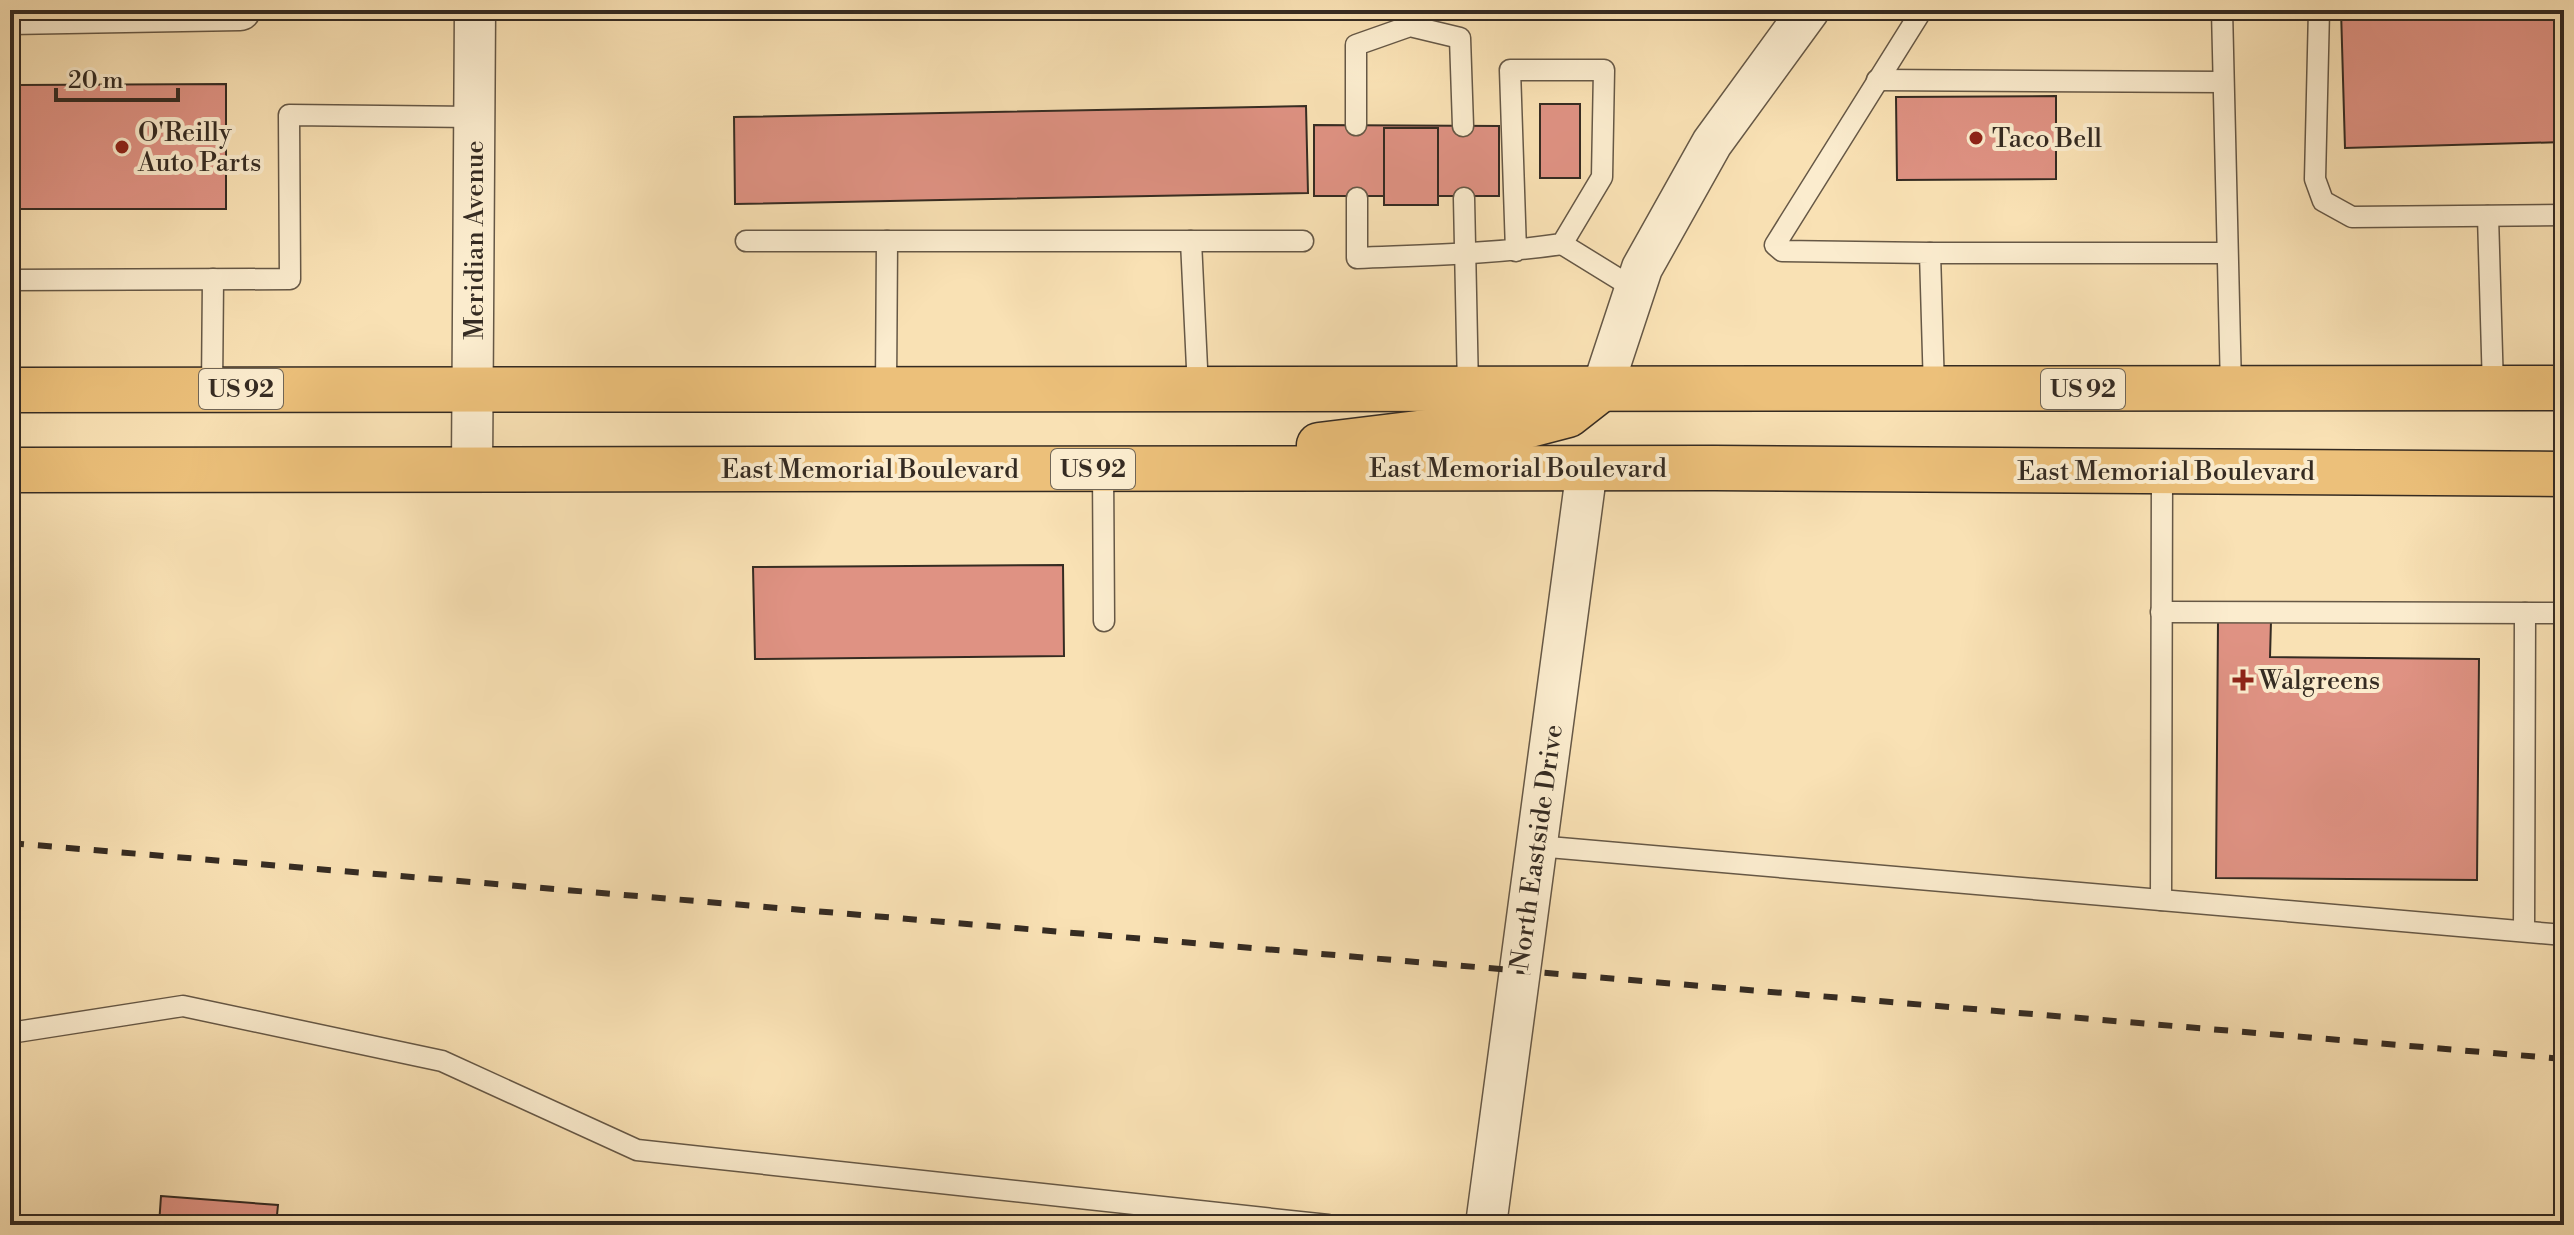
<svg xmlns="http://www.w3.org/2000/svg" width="2574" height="1235" font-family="'Libre Bodoni',serif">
  <rect width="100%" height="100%" fill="#f9e1b4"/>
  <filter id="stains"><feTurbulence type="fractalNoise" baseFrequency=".0025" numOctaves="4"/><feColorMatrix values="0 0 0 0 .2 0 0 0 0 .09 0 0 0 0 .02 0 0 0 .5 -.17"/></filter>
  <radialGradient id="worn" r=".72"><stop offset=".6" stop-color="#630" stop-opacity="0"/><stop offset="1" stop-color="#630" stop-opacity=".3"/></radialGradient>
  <g fill="#df9283" stroke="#352b22" stroke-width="2">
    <polygon points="2341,10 2564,10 2564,142 2345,148"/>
    <polygon points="226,84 226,209 19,209 18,85"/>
    <polygon points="2056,96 2056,179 1897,180 1896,97"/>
    <rect x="1540" y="104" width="40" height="74"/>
    <polygon points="1306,106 1308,193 735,204 734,117"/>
    <polygon points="1314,125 1499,126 1499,196 1314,196"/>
    <rect x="1384" y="128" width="54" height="77"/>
    <polygon points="1063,565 1064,656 755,659 753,567"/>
    <polygon points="2218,620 2271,621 2270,657 2479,659 2477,880 2216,878"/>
    <polygon points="161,1196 278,1205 276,1225 159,1225"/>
  </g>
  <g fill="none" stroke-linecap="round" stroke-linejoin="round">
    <defs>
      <g id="service">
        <polyline points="1922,10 1775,245 1782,251 1930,253 1934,389"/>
        <polyline points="2222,10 2231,388"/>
        <polyline points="2319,10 2315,179 2323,201 2352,217 2564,215"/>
        <polyline points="1877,80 2223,82"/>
        <polyline points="1356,125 1356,45 1410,26 1460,38 1463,126"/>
        <path d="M 1357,198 L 1357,258 C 1426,255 1494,254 1562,244 L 1602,177 L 1604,70 L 1510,70 L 1516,251"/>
        <polyline points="1464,198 1468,389"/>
        <polyline points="2488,216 2493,388"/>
        <polyline points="746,241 1303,241"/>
        <polyline points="1191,241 1198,389"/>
        <polyline points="1562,244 1635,289"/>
        <polyline points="1930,253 2226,253"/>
        <polyline points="10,280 290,279 289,115 474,117"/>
        <polyline points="212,389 213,279"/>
        <polyline points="886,389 887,241"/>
        <polyline points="1103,469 1104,621"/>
        <polyline points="2161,612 2564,613"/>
        <polyline points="1537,846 2564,935"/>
        <polyline points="2161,900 2162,471"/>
        <polyline points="2524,931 2525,613"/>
        <polyline points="10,1033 183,1006 442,1061 637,1150 1328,1225"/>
      </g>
      <g id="minor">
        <polyline points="10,14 240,10"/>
        <polyline points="1602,389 1642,268 1712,143 1809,10"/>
        <polyline points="472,469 475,10"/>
        <polyline points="1486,1225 1587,468"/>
      </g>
      <g id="primary">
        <polyline points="10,390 2564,388"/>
        <polyline points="1319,445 1434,431 1522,427 1568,415 1600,390"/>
        <polyline points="10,470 1714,468 2564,474"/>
      </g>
    </defs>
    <use href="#service" stroke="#665846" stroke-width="23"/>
    <use href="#minor" stroke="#665846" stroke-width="43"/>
    <use href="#primary" stroke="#352b22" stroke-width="47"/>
    <use href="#service" stroke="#fbecce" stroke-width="20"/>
    <use href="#minor" stroke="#fbecce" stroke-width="40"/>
    <use href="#primary" stroke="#ecc07a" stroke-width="44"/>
    <polyline stroke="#352b22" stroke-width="6" stroke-dasharray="14 14" stroke-linecap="butt" points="10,843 2564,1059"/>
  </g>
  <g fill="#8f2418" stroke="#fbecce" stroke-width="3">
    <circle cx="1976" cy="138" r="8"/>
    <circle cx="122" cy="147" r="8"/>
    <path d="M2239 668h8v8h8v8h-8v8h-8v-8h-8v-8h8z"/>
  </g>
  <g text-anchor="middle" stroke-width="8" stroke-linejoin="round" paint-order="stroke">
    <g fill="#fbecce" stroke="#706556" stroke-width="2">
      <rect x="199" y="369" width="84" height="40" rx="6"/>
      <rect x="2041" y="369" width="84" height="40" rx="6"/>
      <rect x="1051" y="449" width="84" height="40" rx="6"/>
    </g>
    <g font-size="24" font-weight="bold" fill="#352b22">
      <text x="241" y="397">US 92</text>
      <text x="2083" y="397">US 92</text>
      <text x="1093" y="477">US 92</text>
    </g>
    <g font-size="26" fill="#352b22" stroke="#fbecce" text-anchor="start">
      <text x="138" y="141">O'Reilly<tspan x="138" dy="30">Auto Parts</tspan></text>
      <text x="1992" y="147">Taco Bell</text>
      <text x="2259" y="689">Walgreens</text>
    </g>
    <g font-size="26" fill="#352b22" stroke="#fbecce">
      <text transform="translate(474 240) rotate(-90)" y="9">Meridian Avenue</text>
      <text x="1518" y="477">East Memorial Boulevard</text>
      <text x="870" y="478">East Memorial Boulevard</text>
      <text x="2166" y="480">East Memorial Boulevard</text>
      <text transform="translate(1536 847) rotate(-82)" y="9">North Eastside Drive</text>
    </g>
  </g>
  <rect width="2574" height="1235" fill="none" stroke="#f9e1b4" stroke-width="40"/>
  <rect x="12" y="12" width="2550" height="1211" fill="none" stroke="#352b22" stroke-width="4"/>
  <rect x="20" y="20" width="2534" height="1195" fill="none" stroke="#352b22" stroke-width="2"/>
  <path d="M56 88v12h122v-12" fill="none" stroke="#352b22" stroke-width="4"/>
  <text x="68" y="88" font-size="24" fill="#352b22" stroke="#fbecce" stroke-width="6" paint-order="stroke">20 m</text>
  <rect width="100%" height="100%" filter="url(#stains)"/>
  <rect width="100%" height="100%" fill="url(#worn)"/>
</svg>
